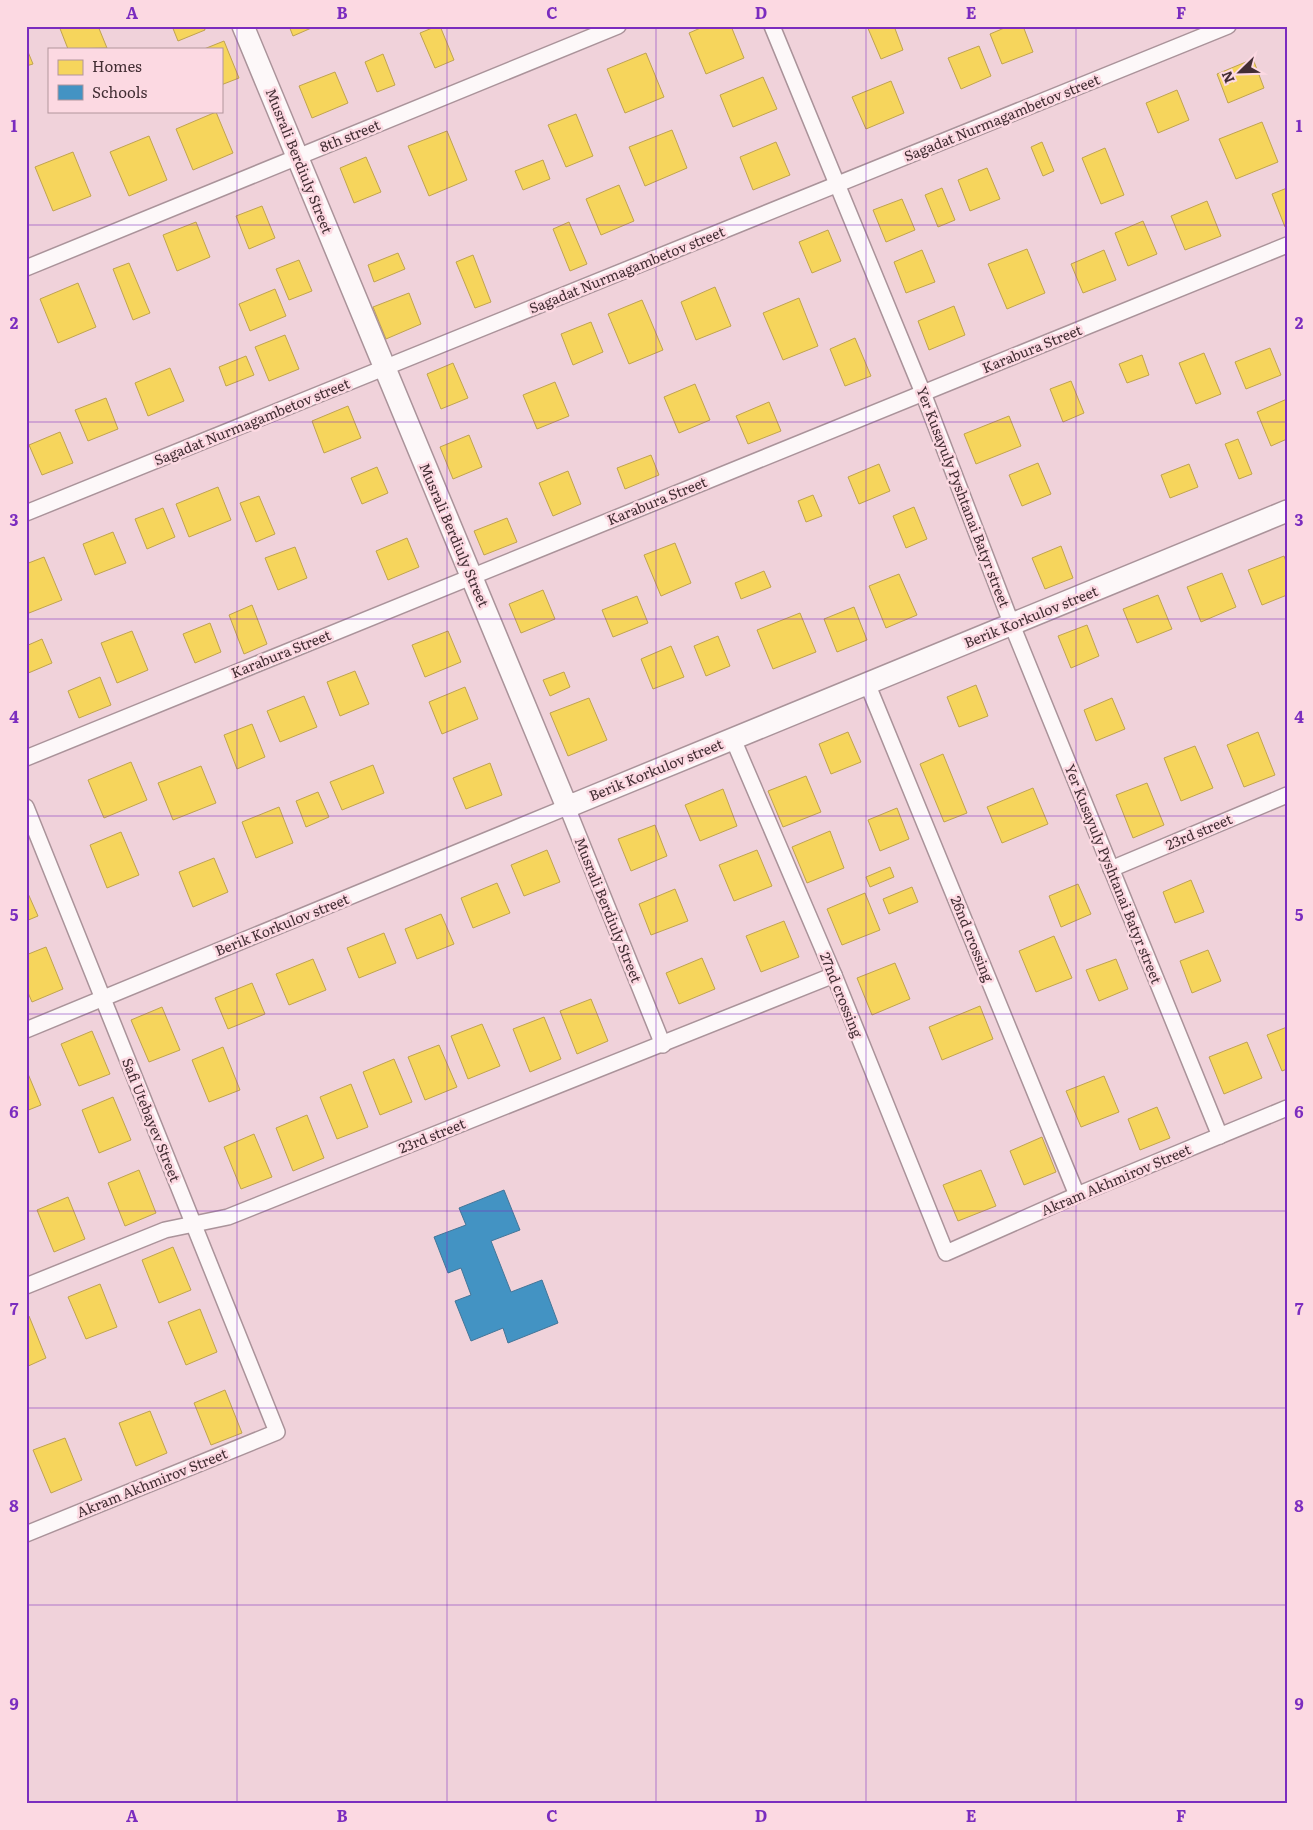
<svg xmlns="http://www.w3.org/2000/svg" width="1313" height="1830" font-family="Literata,serif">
  <rect width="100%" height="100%" fill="#f0d2da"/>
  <g fill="#f6d55c" stroke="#c0a350">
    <polygon points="59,26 98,26 107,48 68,49"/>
    <polygon points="172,26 204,26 205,30 178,41"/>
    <polygon points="289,26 316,26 293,36"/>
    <polygon points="437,26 440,26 454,60 435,68 420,33"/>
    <polygon points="705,26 731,26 744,58 706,74 689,33"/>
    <polygon points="867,26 894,26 903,50 881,59"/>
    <polygon points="1009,26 1023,26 1033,52 1002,64 990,34"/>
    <polygon points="224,41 239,78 221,85 221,49 204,49"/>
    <polygon points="979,46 991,76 961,89 948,58"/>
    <polygon points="26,47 33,64 26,66"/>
    <polygon points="646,53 664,97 625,113 607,69"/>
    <polygon points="383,54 395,85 377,92 365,62"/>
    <polygon points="1253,59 1264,88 1228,103 1217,74"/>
    <polygon points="335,72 348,103 312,118 299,86"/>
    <polygon points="763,77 777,109 733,127 720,95"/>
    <polygon points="891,81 904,113 866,129 852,97"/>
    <polygon points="1177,90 1189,120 1158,133 1146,103"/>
    <polygon points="216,112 233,153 193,170 176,129"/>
    <polygon points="576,114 593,156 566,167 548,125"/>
    <polygon points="1262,122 1278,162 1236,179 1219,139"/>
    <polygon points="672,130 687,168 645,186 629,147"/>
    <polygon points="447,131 467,180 429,196 408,146"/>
    <polygon points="149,136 167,180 129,196 110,152"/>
    <polygon points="776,142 790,175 753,190 740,157"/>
    <polygon points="1042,142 1054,171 1043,176 1031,147"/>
    <polygon points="1105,148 1124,195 1101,204 1082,158"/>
    <polygon points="73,152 91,196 53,211 35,167"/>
    <polygon points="366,157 381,192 354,203 340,168"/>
    <polygon points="543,160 550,179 523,190 515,171"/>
    <polygon points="987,168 1000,199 970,211 958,180"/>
    <polygon points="619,185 634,221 601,235 586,199"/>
    <polygon points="942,188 955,220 938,227 925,195"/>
    <polygon points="1287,188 1287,227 1285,227 1272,194"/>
    <polygon points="902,199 915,230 886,242 873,210"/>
    <polygon points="1207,201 1221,236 1185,250 1171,216"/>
    <polygon points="262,206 275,238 249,249 236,216"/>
    <polygon points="1143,221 1157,254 1128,266 1115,233"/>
    <polygon points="196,222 210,257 177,271 163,235"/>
    <polygon points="569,222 587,264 570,271 553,229"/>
    <polygon points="828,230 841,261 812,273 799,242"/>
    <polygon points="1027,249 1045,293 1007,309 988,264"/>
    <polygon points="922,250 935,282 906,293 894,262"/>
    <polygon points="1104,250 1116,280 1083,293 1071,264"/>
    <polygon points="398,253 405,269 374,282 368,265"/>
    <polygon points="473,255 491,302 475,308 456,262"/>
    <polygon points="299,260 312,291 289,300 276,269"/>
    <polygon points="129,263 150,313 133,320 113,269"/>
    <polygon points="78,283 96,327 58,343 40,299"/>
    <polygon points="715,287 731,326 696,340 681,302"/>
    <polygon points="275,289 286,316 250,331 239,304"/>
    <polygon points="409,293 421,324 386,339 373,307"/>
    <polygon points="799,298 818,346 783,360 763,313"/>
    <polygon points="642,300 663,350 629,364 608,314"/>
    <polygon points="954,306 965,335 929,350 918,321"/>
    <polygon points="591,322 603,352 573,365 561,334"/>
    <polygon points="285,335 299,369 269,381 255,347"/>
    <polygon points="855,338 871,376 845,386 830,349"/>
    <polygon points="1270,348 1281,375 1246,389 1235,362"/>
    <polygon points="1204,353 1221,394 1196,404 1179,363"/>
    <polygon points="1142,355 1149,375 1127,383 1119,364"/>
    <polygon points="246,356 254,375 226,386 219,367"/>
    <polygon points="453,363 468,398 441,409 427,374"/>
    <polygon points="170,368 184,401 148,416 135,383"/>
    <polygon points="1071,381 1084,413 1063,422 1050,389"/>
    <polygon points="555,382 569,416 537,429 523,395"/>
    <polygon points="695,384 710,420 679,433 664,397"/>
    <polygon points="106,398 118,429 88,441 75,410"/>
    <polygon points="1287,399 1287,439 1271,446 1257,412"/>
    <polygon points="769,402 781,431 748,444 736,416"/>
    <polygon points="348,406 361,438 324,453 312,421"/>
    <polygon points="1009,416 1021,446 976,464 964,434"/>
    <polygon points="60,432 73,463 42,475 29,445"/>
    <polygon points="469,435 482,467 453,479 440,447"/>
    <polygon points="1238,439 1252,474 1239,479 1225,444"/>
    <polygon points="651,455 659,475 625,489 617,468"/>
    <polygon points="1038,463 1051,494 1022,506 1009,475"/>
    <polygon points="879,464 890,491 859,504 848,477"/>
    <polygon points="1189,464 1198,487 1170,498 1161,475"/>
    <polygon points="377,467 388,493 362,504 351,478"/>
    <polygon points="568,471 581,504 553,516 539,483"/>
    <polygon points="218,487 231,520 189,537 176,504"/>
    <polygon points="813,495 822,516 806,522 798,501"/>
    <polygon points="259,496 275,534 256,542 240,503"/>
    <polygon points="914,507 927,539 906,548 893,516"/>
    <polygon points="163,508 175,537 147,549 135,519"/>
    <polygon points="507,518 517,542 484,555 474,531"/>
    <polygon points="113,532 126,563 95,575 83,544"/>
    <polygon points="407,538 419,567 388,580 376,551"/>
    <polygon points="675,543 691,583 661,596 644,555"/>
    <polygon points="1061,546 1073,578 1045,589 1032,558"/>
    <polygon points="295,547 307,578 278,590 265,558"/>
    <polygon points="1284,556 1287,564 1287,595 1262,605 1248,570"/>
    <polygon points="44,557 62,600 29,613 26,607 26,564"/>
    <polygon points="764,571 771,587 741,599 735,583"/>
    <polygon points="1222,573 1236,607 1201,622 1187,587"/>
    <polygon points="899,574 917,615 886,628 869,586"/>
    <polygon points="543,590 555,619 521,633 509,604"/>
    <polygon points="1158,595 1172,629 1137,643 1123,609"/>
    <polygon points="637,596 648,623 613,637 602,610"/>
    <polygon points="252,605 267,644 244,654 229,615"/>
    <polygon points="854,607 867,640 837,652 824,619"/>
    <polygon points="800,613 816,652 773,669 757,630"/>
    <polygon points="210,623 221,652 195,663 183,634"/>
    <polygon points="1087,625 1099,656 1071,668 1058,636"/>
    <polygon points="132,631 148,670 117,683 101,643"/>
    <polygon points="448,631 461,662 425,677 412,645"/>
    <polygon points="718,636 730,666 706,676 694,646"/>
    <polygon points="42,639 52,663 26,674 26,646"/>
    <polygon points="671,646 684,677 653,689 641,659"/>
    <polygon points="355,671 369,704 340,716 327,682"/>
    <polygon points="564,672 570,687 550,696 543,680"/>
    <polygon points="100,677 111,705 79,718 68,691"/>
    <polygon points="976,685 988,716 959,727 947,697"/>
    <polygon points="465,687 478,719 442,734 429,702"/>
    <polygon points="304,696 317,727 280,742 267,711"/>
    <polygon points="589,698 607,740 568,756 550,713"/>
    <polygon points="1112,698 1125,729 1096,741 1084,710"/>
    <polygon points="252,724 265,757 237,769 224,735"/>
    <polygon points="848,732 861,762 831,774 819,744"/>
    <polygon points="1258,732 1275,775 1244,787 1227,745"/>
    <polygon points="1195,746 1213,788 1181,801 1164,758"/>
    <polygon points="943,754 967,813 944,822 920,764"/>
    <polygon points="131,762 147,800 104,818 88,780"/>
    <polygon points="490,763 502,795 466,809 453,778"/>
    <polygon points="373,765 384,793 342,810 330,782"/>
    <polygon points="201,766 216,803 173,820 158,783"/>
    <polygon points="806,776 821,812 783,827 768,791"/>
    <polygon points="1147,783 1164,825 1133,838 1116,795"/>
    <polygon points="1033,788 1048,824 1002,843 987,807"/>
    <polygon points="723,789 737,826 700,841 685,805"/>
    <polygon points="318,792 329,817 306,827 296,801"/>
    <polygon points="279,807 293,843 256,858 242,822"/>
    <polygon points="897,808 909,839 880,851 868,820"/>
    <polygon points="655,825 667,856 631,871 618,839"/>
    <polygon points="830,831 844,868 807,883 792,847"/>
    <polygon points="121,832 139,875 107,888 90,845"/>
    <polygon points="547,850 560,882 524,896 511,865"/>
    <polygon points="757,850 772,886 734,901 719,865"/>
    <polygon points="214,858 228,892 193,907 179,872"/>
    <polygon points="890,867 894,877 870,887 866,877"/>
    <polygon points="1191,880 1204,912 1175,923 1163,892"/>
    <polygon points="497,883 510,913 473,928 461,898"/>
    <polygon points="1078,884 1091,914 1061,927 1049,896"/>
    <polygon points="912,887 918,902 889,914 883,899"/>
    <polygon points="26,889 38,916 26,921"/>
    <polygon points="675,889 688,921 651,935 639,904"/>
    <polygon points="865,893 880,930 842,945 827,909"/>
    <polygon points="441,914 454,944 417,959 405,929"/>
    <polygon points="784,921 799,957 761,972 746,936"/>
    <polygon points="384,933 396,963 359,978 347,948"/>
    <polygon points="1054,936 1072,978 1036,992 1019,951"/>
    <polygon points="46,947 63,989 32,1002 26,988 26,955"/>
    <polygon points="1208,950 1221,981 1192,993 1180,961"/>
    <polygon points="702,958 715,989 679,1004 666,973"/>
    <polygon points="313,959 326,990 289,1005 276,974"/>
    <polygon points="1116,959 1128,989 1099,1001 1086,970"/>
    <polygon points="895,963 910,999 872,1015 857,978"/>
    <polygon points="252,983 265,1014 228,1029 215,998"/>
    <polygon points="591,999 608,1041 577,1054 560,1011"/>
    <polygon points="980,1006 993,1039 942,1060 929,1027"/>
    <polygon points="162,1007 180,1050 149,1062 131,1020"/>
    <polygon points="544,1017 561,1059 530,1072 513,1029"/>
    <polygon points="482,1024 500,1066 468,1079 451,1036"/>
    <polygon points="1287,1027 1287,1069 1282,1071 1267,1035"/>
    <polygon points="92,1031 110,1074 79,1086 61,1044"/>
    <polygon points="1247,1042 1262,1078 1224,1094 1209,1057"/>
    <polygon points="439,1045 457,1087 425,1100 408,1057"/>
    <polygon points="223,1047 240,1090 209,1102 192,1060"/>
    <polygon points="394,1059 412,1102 380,1115 363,1072"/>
    <polygon points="26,1069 41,1105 26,1111"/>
    <polygon points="1104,1076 1119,1112 1081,1127 1066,1091"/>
    <polygon points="351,1084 368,1127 337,1139 320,1097"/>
    <polygon points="113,1097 131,1140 99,1153 82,1110"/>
    <polygon points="1157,1107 1170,1138 1140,1150 1128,1119"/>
    <polygon points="307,1115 324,1158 293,1171 276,1128"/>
    <polygon points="254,1134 272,1177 241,1189 224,1147"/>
    <polygon points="1042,1137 1056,1172 1024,1185 1010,1151"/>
    <polygon points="139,1170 156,1213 125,1226 108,1183"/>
    <polygon points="981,1170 996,1206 958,1221 943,1185"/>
    <polygon points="68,1197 85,1239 54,1252 37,1210"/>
    <polygon points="173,1247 191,1290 159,1303 142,1260"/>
    <polygon points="100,1284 117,1327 86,1339 68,1297"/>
    <polygon points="200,1309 217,1352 186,1365 168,1322"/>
    <polygon points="29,1316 46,1358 26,1367 26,1317"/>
    <polygon points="225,1390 242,1433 211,1445 194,1403"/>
    <polygon points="150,1411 167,1453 136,1466 119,1423"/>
    <polygon points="65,1438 82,1480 51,1493 33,1450"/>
  </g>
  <polygon fill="#4393c3" stroke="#437598" points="504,1190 520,1230 491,1241 511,1292 542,1280 558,1323 508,1343 503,1328 471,1341 455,1301 471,1295 461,1268 448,1273 434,1237 466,1225 459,1208"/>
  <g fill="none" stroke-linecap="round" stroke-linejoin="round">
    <defs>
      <g id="street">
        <polyline points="772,26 923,393 1012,625 1220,1136"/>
        <polyline points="26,268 618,26"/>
        <polyline points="26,513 1228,26"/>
        <polyline points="867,683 1077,1195"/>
        <polyline points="733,739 834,975 946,1253 1077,1195 1287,1108"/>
        <polyline points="26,758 1287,245"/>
        <polyline points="26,807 277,1432 26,1534"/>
        <polyline points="1111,869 1287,795"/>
        <polyline points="26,1030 567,807 663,1045"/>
        <polyline points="26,1286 165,1230 228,1217 834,975"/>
      </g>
      <polyline id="secondary" points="243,26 567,807 1287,511"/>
    </defs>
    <use href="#street" stroke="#aa939a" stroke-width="18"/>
    <use href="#secondary" stroke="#aa939a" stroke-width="24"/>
    <use href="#street" stroke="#fdf8f9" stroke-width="15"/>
    <use href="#secondary" stroke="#fdf8f9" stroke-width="21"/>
  </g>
  <path fill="none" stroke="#7b2cbf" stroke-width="1" stroke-opacity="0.55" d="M 237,26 L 237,1804M 447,26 L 447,1804M 656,26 L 656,1804M 866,26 L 866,1804M 1076,26 L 1076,1804M 26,225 L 1287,225M 26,422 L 1287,422M 26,619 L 1287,619M 26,816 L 1287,816M 26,1014 L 1287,1014M 26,1211 L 1287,1211M 26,1408 L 1287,1408M 26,1605 L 1287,1605"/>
  <g text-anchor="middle" stroke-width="5" stroke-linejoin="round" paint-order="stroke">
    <g font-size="14" fill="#432e34" stroke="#fcd9e2">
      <text transform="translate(1002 118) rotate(-22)" y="5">Sagadat Nurmagambetov street</text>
      <text transform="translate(350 136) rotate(-22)" y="5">8th street</text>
      <text transform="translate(299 161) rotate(68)" y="5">Musrali Berdiuly Street</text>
      <text transform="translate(627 270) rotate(-22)" y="5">Sagadat Nurmagambetov street</text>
      <text transform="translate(1032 349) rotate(-22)" y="5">Karabura Street</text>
      <text transform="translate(252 422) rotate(-22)" y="5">Sagadat Nurmagambetov street</text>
      <text transform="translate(963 497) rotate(69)" y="5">Yer Kusayuly Pyshtanai Batyr street</text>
      <text transform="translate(657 501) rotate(-22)" y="5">Karabura Street</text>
      <text transform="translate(454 535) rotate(67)" y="5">Musrali Berdiuly Street</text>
      <text transform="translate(1031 617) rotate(-22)" y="5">Berik Korkulov street</text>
      <text transform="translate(281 654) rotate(-22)" y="5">Karabura Street</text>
      <text transform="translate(656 770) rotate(-22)" y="5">Berik Korkulov street</text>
      <text transform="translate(1199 832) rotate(-23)" y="5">23rd street</text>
      <text transform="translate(1113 874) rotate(68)" y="5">Yer Kusayuly Pyshtanai Batyr street</text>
      <text transform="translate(608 910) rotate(68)" y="5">Musrali Berdiuly Street</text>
      <text transform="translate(282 925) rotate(-22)" y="5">Berik Korkulov street</text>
      <text transform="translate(972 939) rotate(68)" y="5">26nd crossing</text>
      <text transform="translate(841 995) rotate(68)" y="5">27nd crossing</text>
      <text transform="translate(151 1120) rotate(68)" y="5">Safi Utebayev Street</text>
      <text transform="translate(432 1136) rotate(-22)" y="5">23rd street</text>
      <text transform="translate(1116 1180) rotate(-23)" y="5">Akram Akhmirov Street</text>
      <text transform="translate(152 1483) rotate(-22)" y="5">Akram Akhmirov Street</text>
    </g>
  </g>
  <rect width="1313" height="1830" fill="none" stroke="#fcd9e2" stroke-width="55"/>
  <rect x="48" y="48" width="175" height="65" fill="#fcd9e2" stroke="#b2959c"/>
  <rect x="58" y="60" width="25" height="15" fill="#f6d55c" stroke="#b2959c"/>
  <text x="92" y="72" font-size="15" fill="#432e34">Homes</text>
  <rect x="58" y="85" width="25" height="15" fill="#4393c3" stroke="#b2959c"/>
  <text x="92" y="98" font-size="15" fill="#432e34">Schools</text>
  <g transform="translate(1240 72) rotate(247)" stroke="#fcd9e2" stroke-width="4" paint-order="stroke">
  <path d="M0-4L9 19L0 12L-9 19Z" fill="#432e34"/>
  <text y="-8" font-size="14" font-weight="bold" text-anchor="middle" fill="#432e34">N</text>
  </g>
  <rect x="28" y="28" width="1258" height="1774" fill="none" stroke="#7b2cbf" stroke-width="2"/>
  <g font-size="16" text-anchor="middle" font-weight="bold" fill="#7b2cbf">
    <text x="132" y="19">A</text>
    <text x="342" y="19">B</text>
    <text x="552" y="19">C</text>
    <text x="761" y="19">D</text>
    <text x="971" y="19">E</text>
    <text x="1181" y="19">F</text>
    <text x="14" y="132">1</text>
    <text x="1299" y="132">1</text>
    <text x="14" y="329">2</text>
    <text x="1299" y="329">2</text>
    <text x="14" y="526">3</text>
    <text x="1299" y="526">3</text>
    <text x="14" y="723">4</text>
    <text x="1299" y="723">4</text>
    <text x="14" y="921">5</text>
    <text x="1299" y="921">5</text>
    <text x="14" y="1118">6</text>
    <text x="1299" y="1118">6</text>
    <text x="14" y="1315">7</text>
    <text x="1299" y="1315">7</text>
    <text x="14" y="1512">8</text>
    <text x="1299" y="1512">8</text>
    <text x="14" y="1710">9</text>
    <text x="1299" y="1710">9</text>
    <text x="132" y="1822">A</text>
    <text x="342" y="1822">B</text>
    <text x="552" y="1822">C</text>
    <text x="761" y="1822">D</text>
    <text x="971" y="1822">E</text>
    <text x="1181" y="1822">F</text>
  </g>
</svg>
